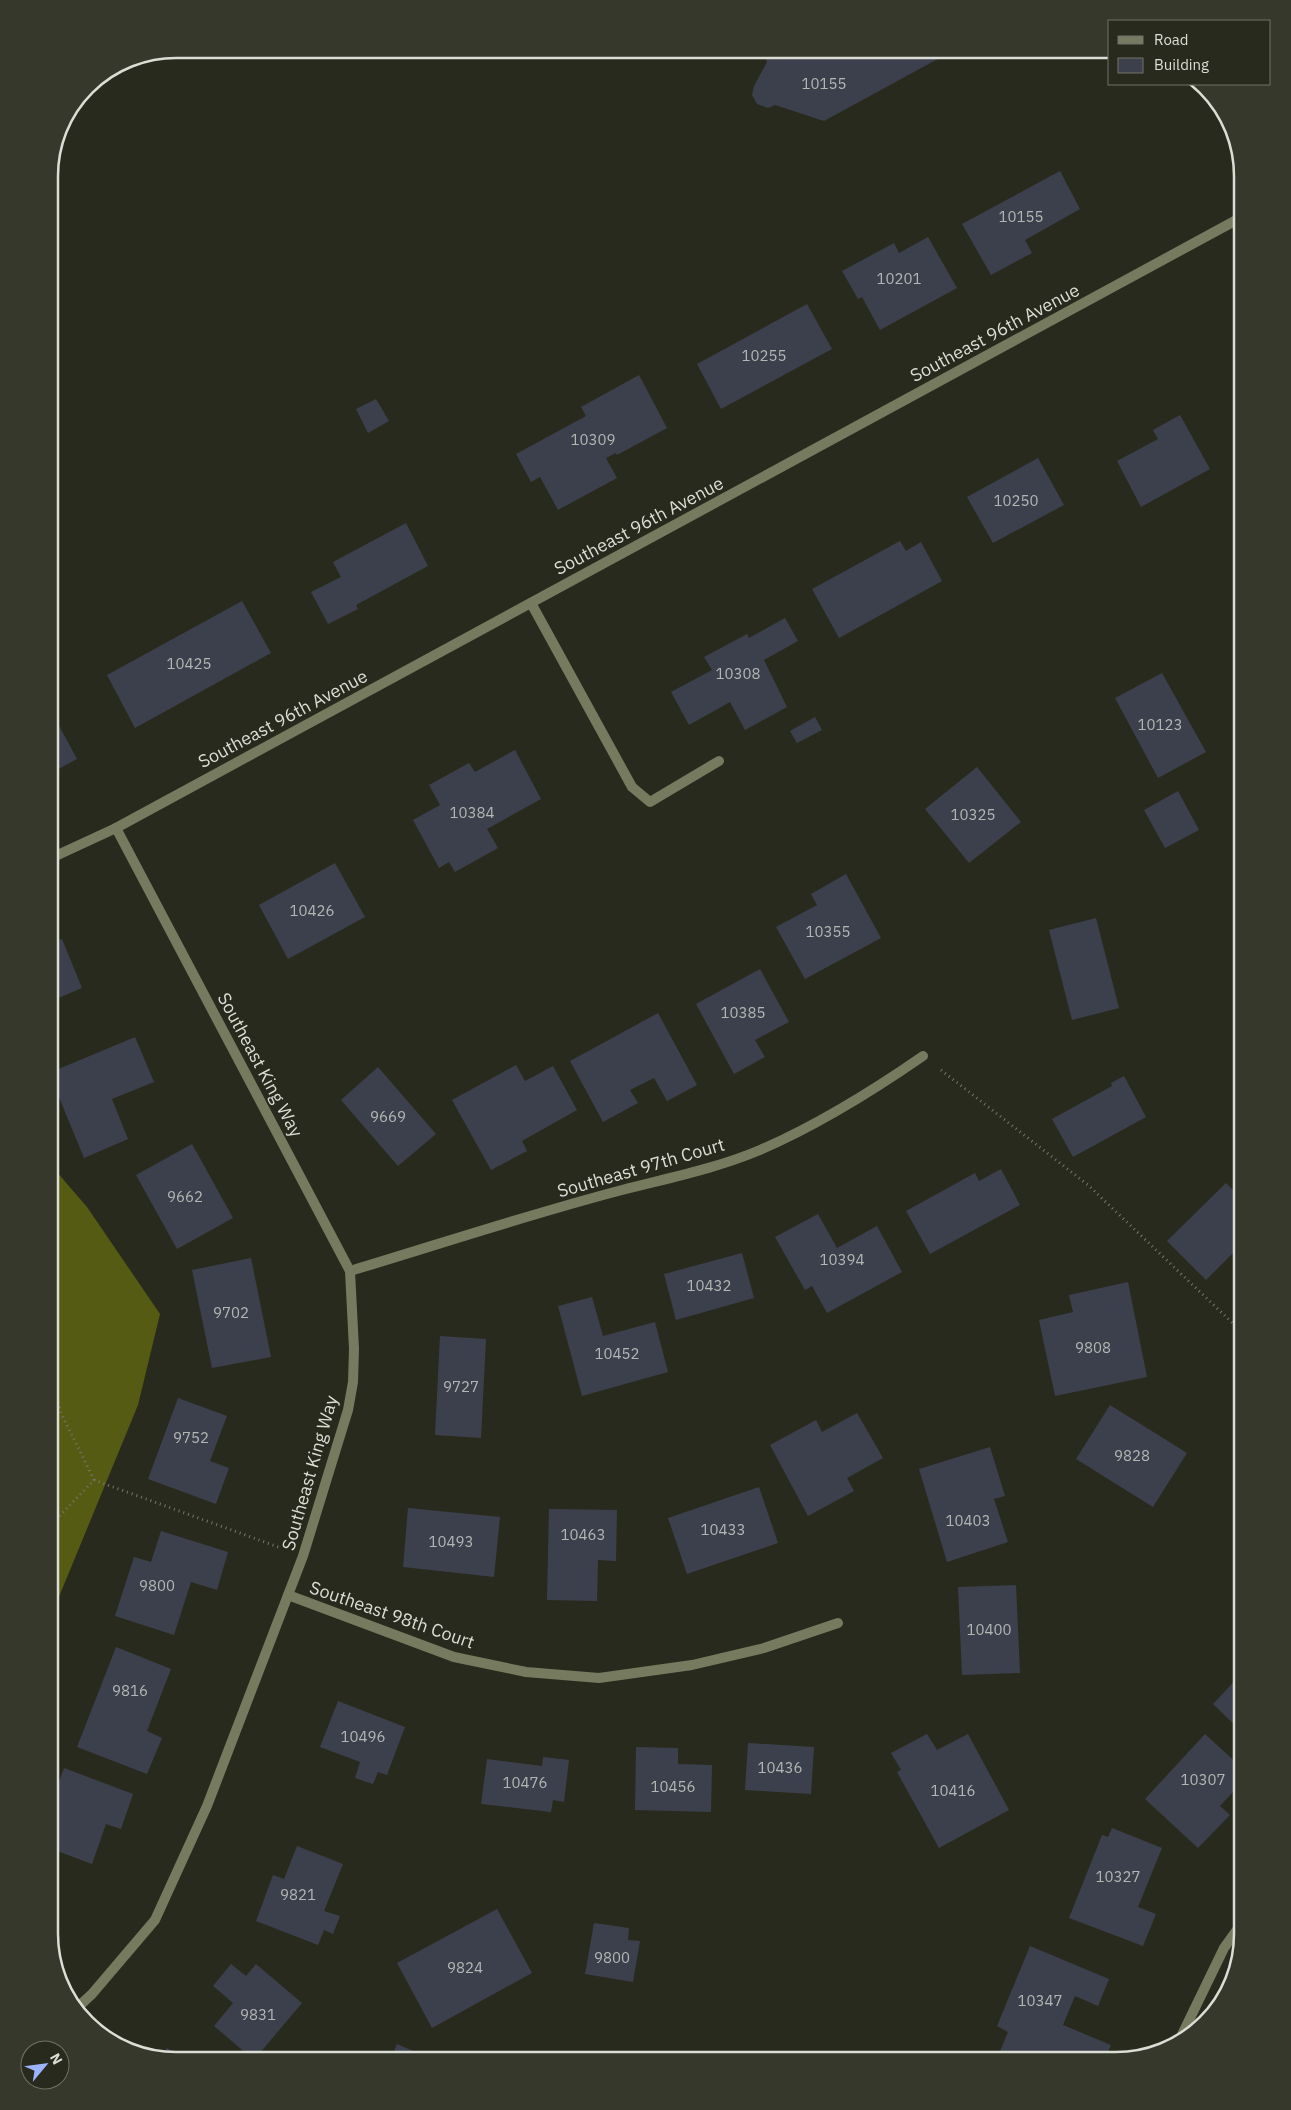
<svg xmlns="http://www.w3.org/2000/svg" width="1291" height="2110" font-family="'IBM Plex Sans',sans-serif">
  <rect width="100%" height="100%" fill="#282a1d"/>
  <polygon fill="#555b13" points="49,1163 87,1207 160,1314 138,1405 49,1621"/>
  <g fill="#3c404d">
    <polygon points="765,49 808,49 818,52 825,49 956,49 824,121 775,105 768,108 757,104 752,95 754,86 767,62 763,53"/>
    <polygon points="1060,171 1080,209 1025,240 1032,253 991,275 962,224"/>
    <polygon points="928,237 957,288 880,330 862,297 858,299 842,271 894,243 899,253"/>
    <polygon points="807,304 832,349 721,409 697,364"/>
    <polygon points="639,375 667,428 617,455 616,453 606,458 617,478 558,510 540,477 531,482 516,454 586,416 581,407"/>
    <polygon points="376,399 389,421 368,433 356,409"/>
    <polygon points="1180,415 1210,469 1141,507 1117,461 1158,439 1153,430"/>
    <polygon points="1038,458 1064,505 993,543 967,497"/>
    <polygon points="406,523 428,566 356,605 358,609 328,624 311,592 341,577 333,562"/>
    <polygon points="900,541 906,551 921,542 942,581 839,638 812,589"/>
    <polygon points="242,601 271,653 135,728 107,675"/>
    <polygon points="785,618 798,641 764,660 787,707 745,730 730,702 689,725 671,692 712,670 704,657 747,634 749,638"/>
    <polygon points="1162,673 1206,752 1158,778 1115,698"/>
    <polygon points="49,707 77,759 49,774"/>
    <polygon points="815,717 822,730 797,743 790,731"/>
    <polygon points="515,750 541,799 487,829 498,848 455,872 449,862 439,868 413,820 440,805 429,785 469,763 475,772"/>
    <polygon points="977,767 1021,822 969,863 925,809"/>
    <polygon points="1178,791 1199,830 1165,848 1144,810"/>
    <polygon points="335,863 365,917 288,959 259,905"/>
    <polygon points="846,874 881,938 805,979 776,927 817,905 811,894"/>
    <polygon points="1096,918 1119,1008 1072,1020 1049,930"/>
    <polygon points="62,939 82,988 49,1002 49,944"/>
    <polygon points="760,969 789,1022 755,1040 765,1057 734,1074 696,1004"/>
    <polygon points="658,1013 697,1085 667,1101 654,1078 630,1090 638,1103 603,1122 570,1061"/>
    <polygon points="135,1037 154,1082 112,1099 128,1139 84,1158 49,1073"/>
    <polygon points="516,1065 525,1081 553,1066 577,1110 522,1141 527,1151 491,1170 452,1100"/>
    <polygon points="378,1067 436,1134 398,1166 341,1100"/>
    <polygon points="1124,1076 1146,1117 1073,1157 1052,1119 1112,1086 1111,1083"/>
    <polygon points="192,1144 233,1218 177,1249 136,1175"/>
    <polygon points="1001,1169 1020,1205 930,1254 906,1211 975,1173 979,1181"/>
    <polygon points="1226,1183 1242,1199 1242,1244 1206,1280 1167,1241"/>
    <polygon points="818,1214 837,1248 877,1226 902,1272 827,1313 812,1286 805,1290 775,1237"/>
    <polygon points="742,1253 754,1298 676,1320 664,1274"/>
    <polygon points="251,1258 271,1357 212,1368 192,1270"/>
    <polygon points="1128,1282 1147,1377 1055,1396 1039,1320 1073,1312 1069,1295"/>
    <polygon points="592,1297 603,1336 655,1322 668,1372 582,1396 558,1306"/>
    <polygon points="440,1336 486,1339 481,1438 435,1435"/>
    <polygon points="178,1398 227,1416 210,1461 229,1468 216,1504 148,1479"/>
    <polygon points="1110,1405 1187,1453 1153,1507 1076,1459"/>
    <polygon points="857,1413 883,1458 847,1478 854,1491 808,1516 770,1445 816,1420 822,1432"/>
    <polygon points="990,1447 1005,1496 994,1499 1008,1542 947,1562 919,1469"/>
    <polygon points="759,1487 778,1543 687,1574 668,1518"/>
    <polygon points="408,1508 500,1517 494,1577 403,1567"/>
    <polygon points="549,1509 617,1510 616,1561 598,1560 597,1601 547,1600"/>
    <polygon points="161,1531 228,1552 217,1590 191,1582 174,1635 115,1616 134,1557 151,1562"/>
    <polygon points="1016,1585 1020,1673 962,1675 958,1587"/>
    <polygon points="116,1647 171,1669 147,1731 162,1738 147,1774 77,1747"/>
    <polygon points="1242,1673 1242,1732 1213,1704"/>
    <polygon points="338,1701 405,1727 387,1775 378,1772 373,1784 355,1778 360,1762 320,1747"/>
    <polygon points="927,1734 937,1750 968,1734 1009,1810 939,1848 897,1772 901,1770 891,1753"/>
    <polygon points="1205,1734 1242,1768 1242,1794 1239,1798 1233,1792 1220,1806 1230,1815 1198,1848 1145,1799"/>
    <polygon points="748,1743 814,1747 811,1794 745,1790"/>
    <polygon points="636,1747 678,1748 678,1764 712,1765 711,1812 635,1810"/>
    <polygon points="543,1757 569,1760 564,1802 553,1800 551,1812 481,1804 487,1759 542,1766"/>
    <polygon points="64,1768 133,1794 121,1829 106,1824 92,1864 49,1848 49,1808"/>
    <polygon points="1112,1828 1162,1848 1138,1907 1156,1914 1143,1946 1069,1918 1102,1835 1108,1837"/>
    <polygon points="297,1846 343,1864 324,1911 340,1916 333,1934 324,1930 318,1945 256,1921 273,1875 284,1879"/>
    <polygon points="497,1909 532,1973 432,2028 397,1963"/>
    <polygon points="594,1923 629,1928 628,1940 640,1941 633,1982 585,1974"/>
    <polygon points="1030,1946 1109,1979 1098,2006 1075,1996 1063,2025 1111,2045 1104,2061 996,2061 1008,2032 997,2026"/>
    <polygon points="231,1964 246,1976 256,1964 302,2003 254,2060 214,2026 233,2003 213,1986"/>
    <polygon points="397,2044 436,2061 390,2061"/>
    <polygon points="167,2048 185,2061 167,2061 159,2058"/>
  </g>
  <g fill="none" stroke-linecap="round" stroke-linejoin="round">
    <g stroke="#75776c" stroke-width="3" stroke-dasharray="1 4" stroke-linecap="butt">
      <polyline points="941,1070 1088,1185 1242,1332"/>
      <polyline points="94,1480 281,1548"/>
      <polyline points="49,1527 94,1480 61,1413 49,1369"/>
    </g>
    <polyline stroke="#767a5e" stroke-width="10" points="531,603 632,787 650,802 719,761"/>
    <g stroke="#767a5e" stroke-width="10">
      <polyline points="49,859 116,828 1242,217"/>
      <path d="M 350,1271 C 440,1244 530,1214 622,1190 C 668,1178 715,1169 760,1150 C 818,1125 871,1092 923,1056"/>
      <polyline points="288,1595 454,1657 526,1672 599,1678 692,1665 764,1648 838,1623"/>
      <polyline points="77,2008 92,1994 155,1920 207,1806 303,1556 348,1410 353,1382 354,1349 350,1271 116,828"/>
      <polyline points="1178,2043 1224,1948 1242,1923"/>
    </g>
  </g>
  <g text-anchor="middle" stroke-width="4" stroke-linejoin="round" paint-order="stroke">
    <g font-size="15" fill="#b4b6b3">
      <text x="824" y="89">10155</text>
      <text x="1021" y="222">10155</text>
      <text x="899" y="284">10201</text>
      <text x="764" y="361">10255</text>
      <text x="593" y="445">10309</text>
      <text x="1016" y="506">10250</text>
      <text x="189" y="669">10425</text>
      <text x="738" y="679">10308</text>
      <text x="1160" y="730">10123</text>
      <text x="472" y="818">10384</text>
      <text x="973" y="820">10325</text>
      <text x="312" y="916">10426</text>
      <text x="828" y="937">10355</text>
      <text x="743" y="1018">10385</text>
      <text x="388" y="1122">9669</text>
      <text x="185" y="1202">9662</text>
      <text x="842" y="1265">10394</text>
      <text x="709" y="1291">10432</text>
      <text x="231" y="1318">9702</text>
      <text x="1093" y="1353">9808</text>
      <text x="617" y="1359">10452</text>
      <text x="461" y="1392">9727</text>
      <text x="191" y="1443">9752</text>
      <text x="1132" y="1461">9828</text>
      <text x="968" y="1526">10403</text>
      <text x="723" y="1535">10433</text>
      <text x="583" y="1540">10463</text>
      <text x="451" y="1547">10493</text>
      <text x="157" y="1591">9800</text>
      <text x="989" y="1635">10400</text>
      <text x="130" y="1696">9816</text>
      <text x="363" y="1742">10496</text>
      <text x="780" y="1773">10436</text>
      <text x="1203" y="1785">10307</text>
      <text x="525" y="1788">10476</text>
      <text x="673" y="1792">10456</text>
      <text x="953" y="1796">10416</text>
      <text x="1118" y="1882">10327</text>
      <text x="298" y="1900">9821</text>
      <text x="612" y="1963">9800</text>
      <text x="465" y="1973">9824</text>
      <text x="1040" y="2006">10347</text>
      <text x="258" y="2020">9831</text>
    </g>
    <g font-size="18" fill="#dcddd5" stroke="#282a1d">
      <text transform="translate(995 333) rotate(-28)" y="6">Southeast 96th Avenue</text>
      <text transform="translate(639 526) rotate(-28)" y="6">Southeast 96th Avenue</text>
      <text transform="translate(283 719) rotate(-28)" y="6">Southeast 96th Avenue</text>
      <text transform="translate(260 1065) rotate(62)" y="6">Southeast King Way</text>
      <text transform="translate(641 1168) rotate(-16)" y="6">Southeast 97th Court</text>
      <text transform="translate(310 1473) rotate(-74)" y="6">Southeast King Way</text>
      <text transform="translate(392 1615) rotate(19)" y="6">Southeast 98th Court</text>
    </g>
  </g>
  <path d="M0 0H1291V2110H0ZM176 58H1116A118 118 0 0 1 1234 176V1934A118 118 0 0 1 1116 2052H176A118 118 0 0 1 58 1934V176A118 118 0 0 1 176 58Z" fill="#36382c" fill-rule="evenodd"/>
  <path fill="none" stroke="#dcddd5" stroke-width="2.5" d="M176 58H1116A118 118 0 0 1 1234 176V1934A118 118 0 0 1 1116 2052H176A118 118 0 0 1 58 1934V176A118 118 0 0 1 176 58Z"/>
  <rect x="1108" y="20" width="162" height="65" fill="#282a1d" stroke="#707267"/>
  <rect x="1118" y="36" width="25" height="8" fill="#767a5e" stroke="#707267"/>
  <text x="1154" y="45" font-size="15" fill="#dcddd5">Road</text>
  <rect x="1118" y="58" width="25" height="15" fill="#3c404d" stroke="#707267"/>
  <text x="1154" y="70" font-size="15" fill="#dcddd5">Building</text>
  <g transform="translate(45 2065) rotate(61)"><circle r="24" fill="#282a1d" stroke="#707267"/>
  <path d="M0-4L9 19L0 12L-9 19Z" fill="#9db4fd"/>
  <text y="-8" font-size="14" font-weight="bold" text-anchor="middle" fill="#dcddd5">N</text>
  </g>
</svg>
